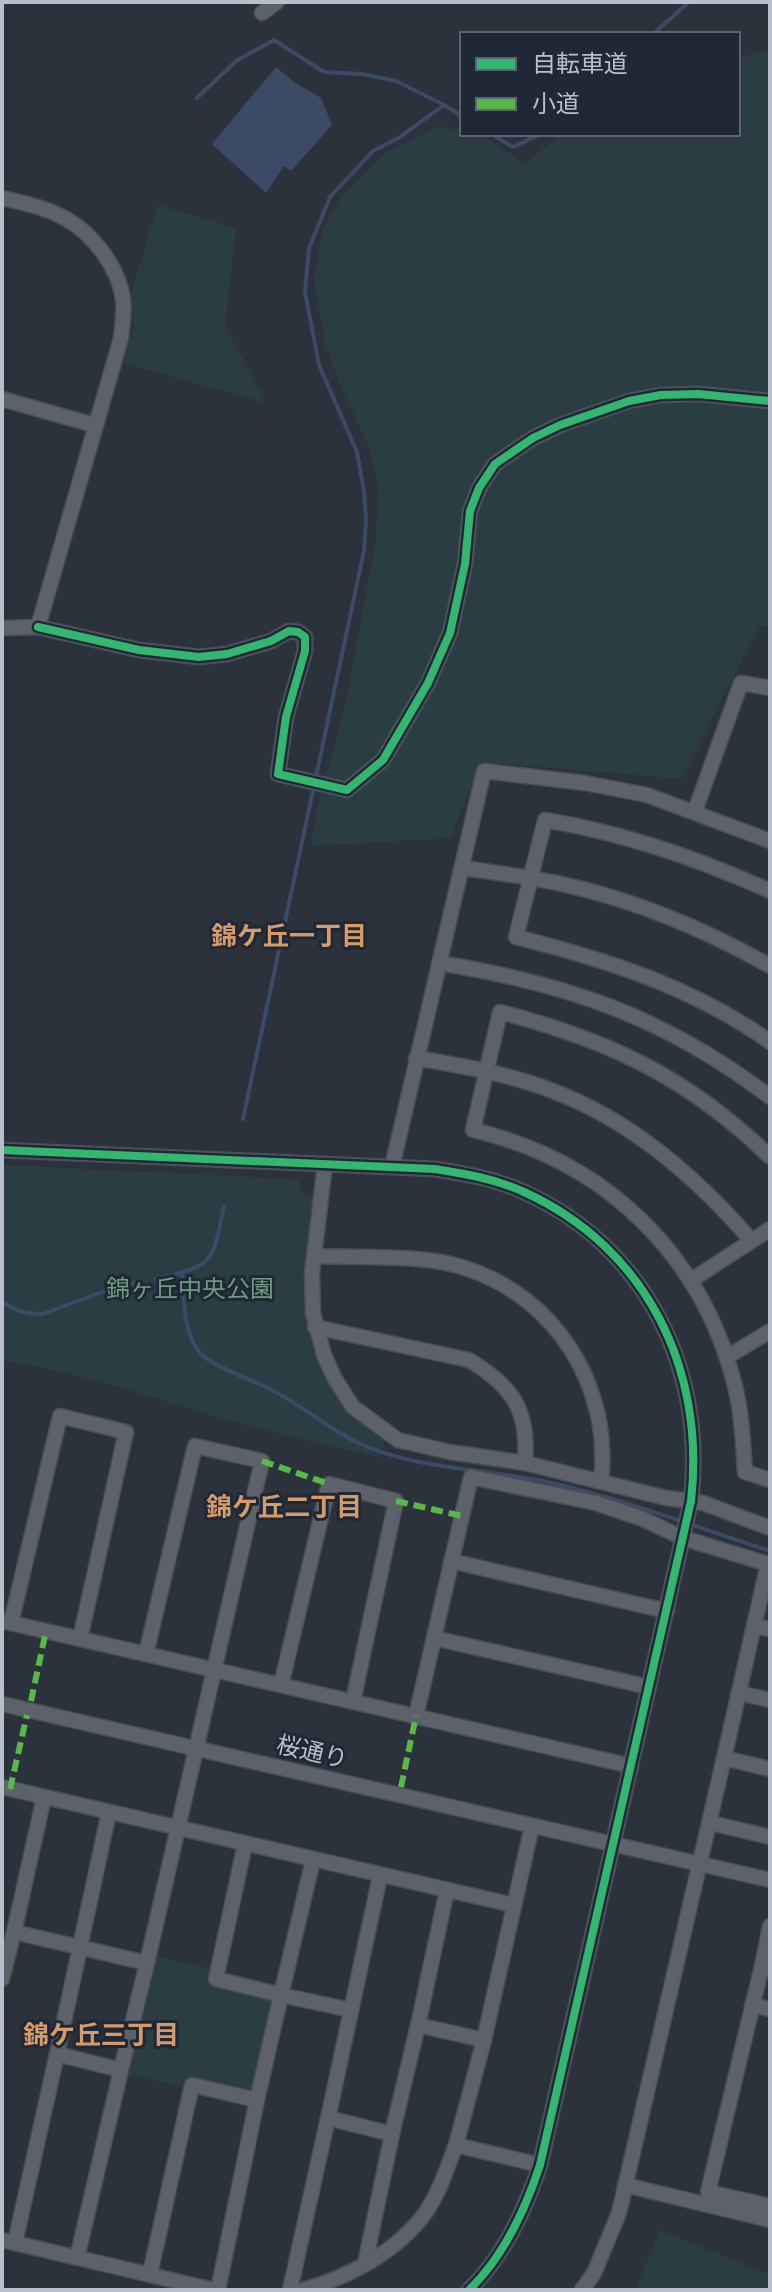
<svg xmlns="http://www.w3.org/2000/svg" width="772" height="2292" font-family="'Exo 2','Noto Sans JP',sans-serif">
  <rect width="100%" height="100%" fill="#2c323c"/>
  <g fill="#293d42">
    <polygon points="770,49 770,627 760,626 681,779 480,762 451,838 311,846 317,809 344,711 376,540 378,488 370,450 340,385 325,342 314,279 322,231 341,197 387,152 439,126 462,131 462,134 483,135 525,164 561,134 738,134 738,58"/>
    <polygon points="158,205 236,228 225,326 267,403 123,363 134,326 130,297"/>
    <path d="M 2,1165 L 298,1179 L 301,1192 L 315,1197 L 305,1303 L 315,1348 L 324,1374 L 343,1407 L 385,1439 L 380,1458 C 333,1447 285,1436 238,1423 C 160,1401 82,1371 2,1361 Z"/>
    <polygon points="156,1956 212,1969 208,1985 274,2001 258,2087 248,2092 187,2077 184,2087 129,2075"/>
    <polygon points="660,2230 770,2275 770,2290 635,2290"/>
  </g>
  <polygon fill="#3b4b66" points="276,67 294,82 321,98 332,125 291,171 284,166 266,193 212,144"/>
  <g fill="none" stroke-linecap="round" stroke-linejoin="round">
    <g stroke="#3b4b66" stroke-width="4">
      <polyline points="653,34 689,2"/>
      <polyline points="197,98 236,61 274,40 324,72 362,74 396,81 444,105"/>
      <polyline points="491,134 513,147 541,134"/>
      <polyline points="243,1119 364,551 366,520 364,491 357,452 319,365 305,292 309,248 330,197 373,151 400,137 444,105 462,116"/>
      <path d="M 182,1273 C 184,1298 183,1335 201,1354 C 214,1367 253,1380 272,1390 C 300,1405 326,1426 354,1441 C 416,1471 490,1468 556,1484 C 628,1501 699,1528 770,1551"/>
      <path d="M 156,1279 C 215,1265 212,1264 224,1206"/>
      <path d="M 2,1301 C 13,1311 29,1314 43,1314 L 110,1289 L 141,1281"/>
    </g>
    <defs>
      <g id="minor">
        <polyline points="262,13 277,2"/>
        <path d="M 2,198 C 24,203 48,208 68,220 C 94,235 120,270 123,300 C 125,312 122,326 121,338 L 38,627 L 2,628"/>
        <polyline points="2,399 94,425"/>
        <polyline points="38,627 139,650 199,657 227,654 271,641 289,631 298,632 305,637 305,651 286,717 278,774 347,790 383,760 428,683 450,633 465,564 470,511 479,488 495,464 533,438 560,425 629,401 661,395 698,394 770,401"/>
        <polyline points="695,811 741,683 770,688"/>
        <path d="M 463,868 C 497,873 532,877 566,885 C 637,901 706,930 770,966"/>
        <path d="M 770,891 C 697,858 625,833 545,820 L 516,937 C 607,960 693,987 770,1042"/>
        <path d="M 439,963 C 568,984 665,1017 770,1097"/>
        <path d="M 416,1058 C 463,1066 509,1074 553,1091 C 632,1121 696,1177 751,1240"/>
        <path d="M 2,1150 L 435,1169 C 466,1174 496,1179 524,1192 C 647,1248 706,1370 691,1501 L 540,2165 C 525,2211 504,2256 469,2290"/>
        <path d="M 770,1157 C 689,1078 609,1040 500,1012 L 473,1130 C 605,1161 702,1254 735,1386 C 742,1414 743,1443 745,1472 L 770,1480"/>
        <polyline points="325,1164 312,1273 313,1313 324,1355 335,1379 353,1407 398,1440 450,1452 525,1463 666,1498 703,1503 770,1528"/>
        <polyline points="392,1167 484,771 585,783 647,795 770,841"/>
        <path d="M 314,1256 C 359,1258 423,1254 465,1268 C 556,1297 612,1387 601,1481"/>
        <polyline points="690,1281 770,1229"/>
        <path d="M 315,1327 L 469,1360 C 514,1387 529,1411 525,1463"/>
        <polyline points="727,1357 770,1331"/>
        <polyline points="451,1561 667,1611"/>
        <polyline points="2,1621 631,1766"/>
        <polyline points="11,1623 60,1416 126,1432 80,1639"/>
        <polyline points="754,1626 770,1629"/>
        <polyline points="434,1638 649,1687"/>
        <polyline points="281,1685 329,1484 396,1501 353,1701"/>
        <polyline points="739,1693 770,1700"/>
        <polyline points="2,1704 770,1880"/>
        <polyline points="416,1716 471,1477 596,1503 643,1519 683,1538 768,1564 724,1758 770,1769"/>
        <polyline points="2,1787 513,1905"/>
        <polyline points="44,1797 14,1932 147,1963 262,1461 195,1446 146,1654"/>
        <polyline points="711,1823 770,1837"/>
        <polyline points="245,1844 216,1979 281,1995 257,2100"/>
        <polyline points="313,1860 281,1995 351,2010"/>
        <polyline points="447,1890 418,2025 484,2040 532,1826"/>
        <polyline points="762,1966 770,1926"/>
        <polyline points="770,1968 762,1966 708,2192 770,2206"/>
        <polyline points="2,1979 14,1932"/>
        <polyline points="752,2005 770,2009"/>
        <polyline points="57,2054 109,1812"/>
        <polyline points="121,2070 147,1963"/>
        <polyline points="328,2118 380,1876"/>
        <polyline points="392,2134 418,2025"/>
        <polyline points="456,2145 484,2040"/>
        <polyline points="625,2185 770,2220"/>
        <polyline points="2,2240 214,2290"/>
        <polyline points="15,2243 57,2054 121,2070 77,2258"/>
        <polyline points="150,2274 192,2085 257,2100 218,2290"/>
        <polyline points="290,2290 328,2118 392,2134 365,2264"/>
        <path d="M 303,2290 C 349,2277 397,2252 426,2212 C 440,2191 447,2168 456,2145 L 540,2165"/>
        <polyline points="582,2290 594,2273 619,2213 724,1758"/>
      </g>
    </defs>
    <use href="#minor" stroke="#494d54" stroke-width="17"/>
    <use href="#minor" stroke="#5d626a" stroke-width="14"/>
    <g stroke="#58b947" stroke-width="6" stroke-dasharray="12 6" stroke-linecap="butt">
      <polyline points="262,1461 329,1484"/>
      <polyline points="396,1501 462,1516"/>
      <polyline points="31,1701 46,1631"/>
      <polyline points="401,1787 416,1716"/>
      <polyline points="10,1789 27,1715"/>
    </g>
    <defs>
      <g id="cycleway">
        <polyline points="38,627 139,650 199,657 227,654 271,641 289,631 298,632 305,637 305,651 286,717 278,774 347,790 383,760 428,683 450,633 465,564 470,511 479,488 495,464 533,438 560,425 629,401 661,395 698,394 770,401"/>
        <path d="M 2,1150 L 435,1169 C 466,1174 496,1179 524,1192 C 647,1248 706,1370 691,1501 L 540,2165 C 525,2211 504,2256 469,2290"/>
      </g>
    </defs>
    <use href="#cycleway" stroke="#1f2837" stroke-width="13"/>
    <use href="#cycleway" stroke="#33b770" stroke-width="8"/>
  </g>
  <g text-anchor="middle" stroke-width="6" stroke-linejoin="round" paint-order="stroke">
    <g font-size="24" fill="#6f9c7b" stroke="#1f2837">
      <text x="190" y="1297">錦ヶ丘中央公園</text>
    </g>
    <g font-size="24" fill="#b8bfcc" stroke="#1f2837">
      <text transform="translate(312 1752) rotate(13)" y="8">桜通り</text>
    </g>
    <g font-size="26" font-weight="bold" fill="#d69b68" stroke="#1f2837">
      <text x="289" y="945">錦ケ丘一丁目</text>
      <text x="284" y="1516">錦ケ丘二丁目</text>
      <text x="101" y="2044">錦ケ丘三丁目</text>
    </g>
  </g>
  <rect width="772" height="2292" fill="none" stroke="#b8bfcc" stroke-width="8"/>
  <rect x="460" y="32" width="280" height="104" fill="#1f2837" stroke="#5c6473" stroke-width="2"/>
  <rect x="476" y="58" width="40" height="12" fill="#33b770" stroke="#5c6473" stroke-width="2"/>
  <text x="532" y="72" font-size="24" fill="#b8bfcc">自転車道</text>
  <rect x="476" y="98" width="40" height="12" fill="#58b947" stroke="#5c6473" stroke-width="2"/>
  <text x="532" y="112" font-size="24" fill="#b8bfcc">小道</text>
</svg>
